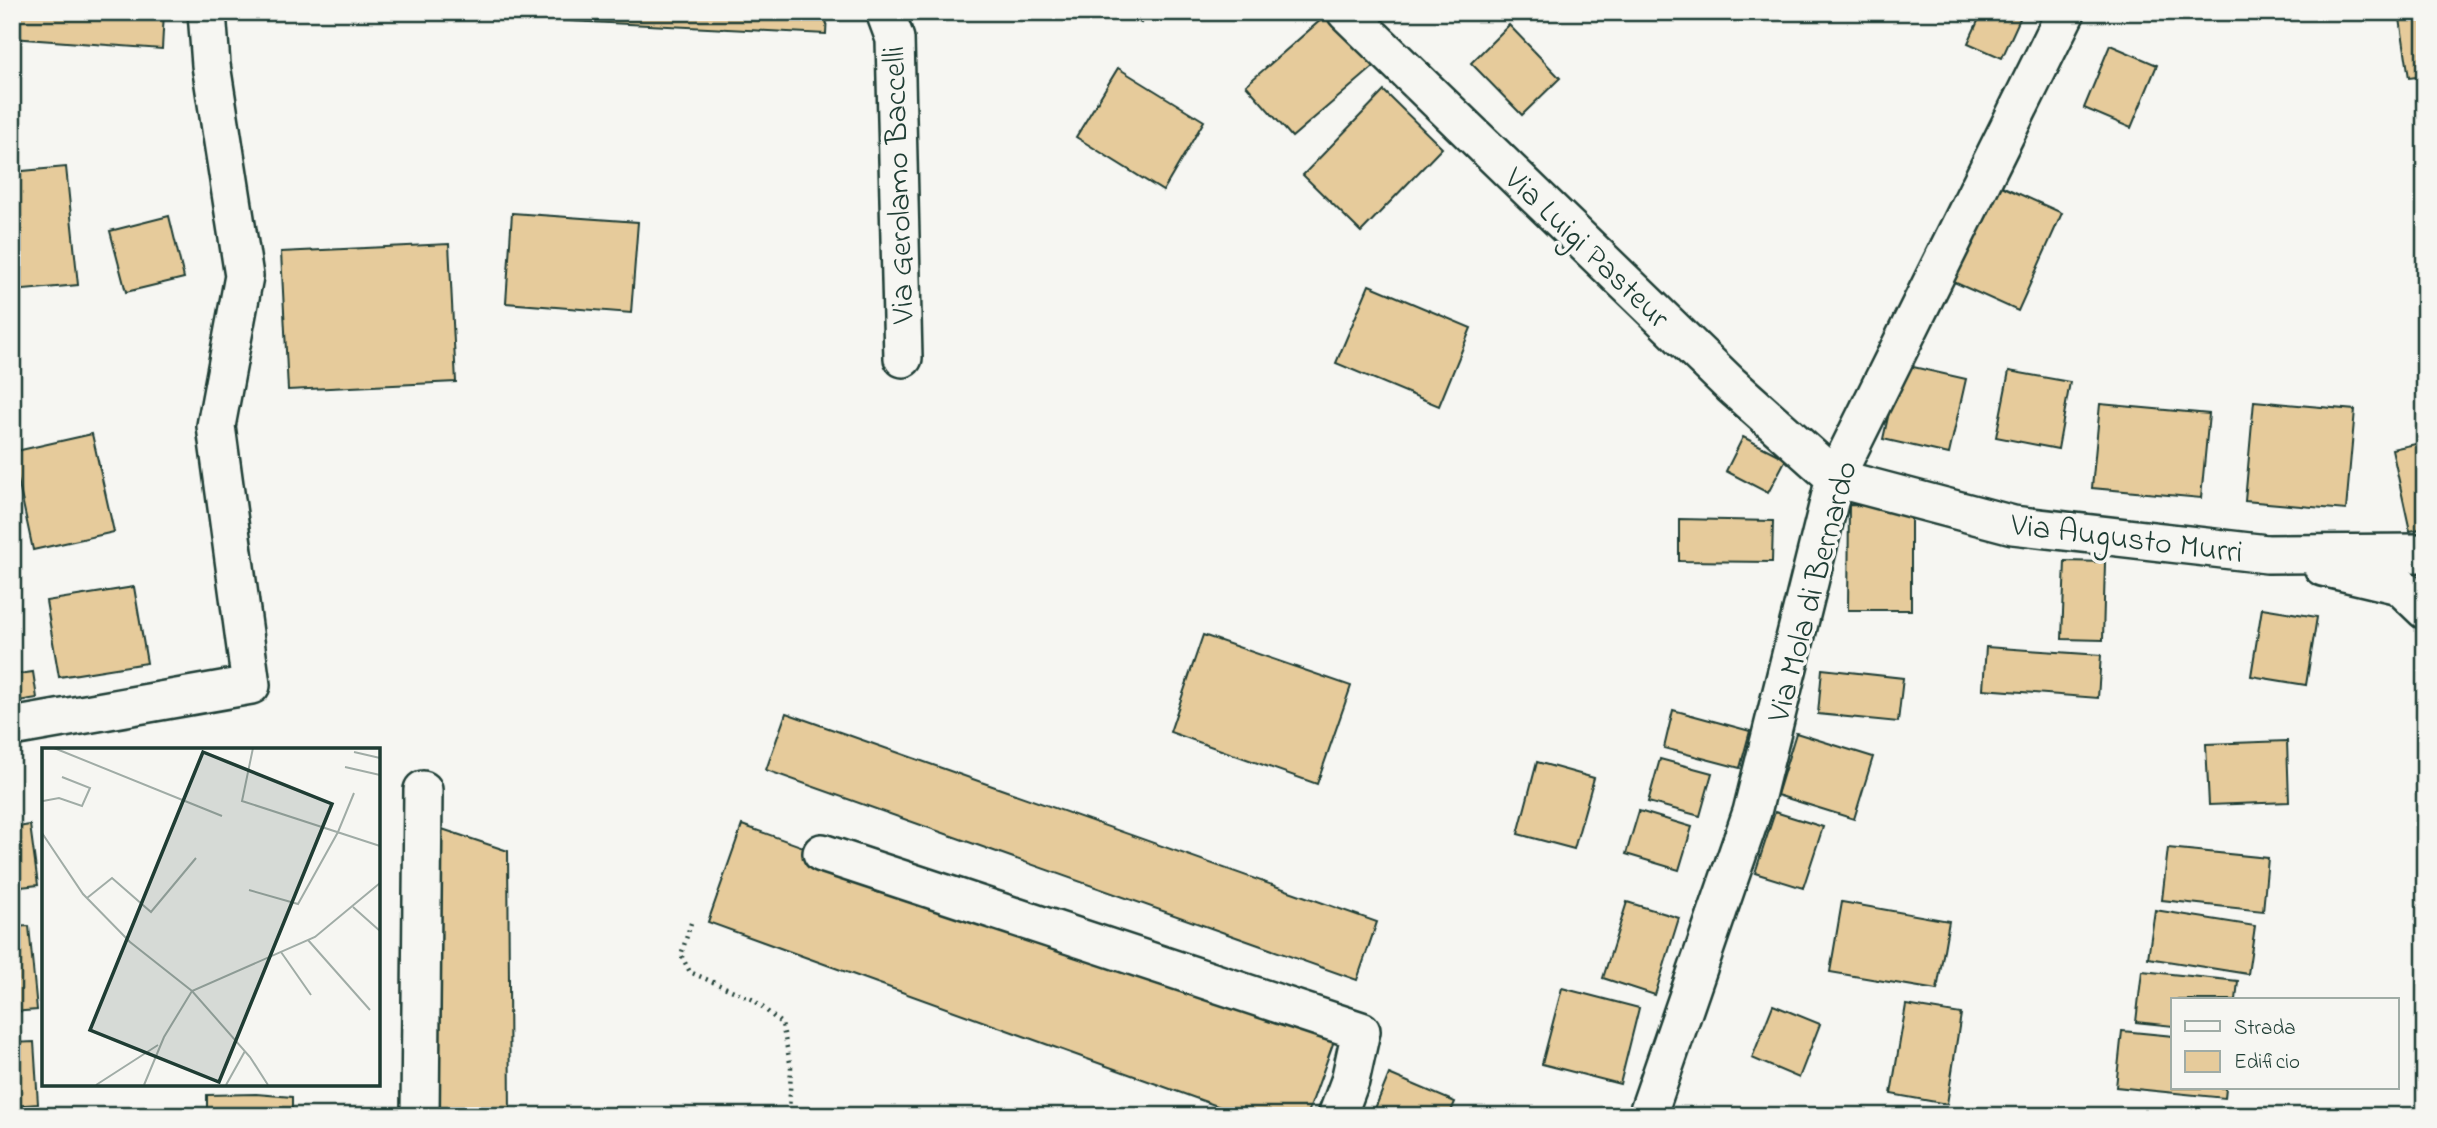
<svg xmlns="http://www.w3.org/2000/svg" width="2437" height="1128" font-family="'Indie Flower',sans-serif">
  <rect width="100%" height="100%" fill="#f6f6f2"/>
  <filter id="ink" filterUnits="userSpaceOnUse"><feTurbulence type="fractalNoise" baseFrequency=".0143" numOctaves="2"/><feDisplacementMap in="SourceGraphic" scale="14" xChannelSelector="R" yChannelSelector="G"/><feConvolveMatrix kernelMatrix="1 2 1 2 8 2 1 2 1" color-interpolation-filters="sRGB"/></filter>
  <g filter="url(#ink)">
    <g fill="#e6cb9b" stroke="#1f3d34" stroke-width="2">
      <polygon points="12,12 164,12 162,49 12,38"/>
      <polygon points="392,12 827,12 826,34"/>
      <polygon points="1123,12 1147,12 1141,23"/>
      <polygon points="1330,12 1377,64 1292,137 1246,85"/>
      <polygon points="1982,12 2023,12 2002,58 1968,43"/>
      <polygon points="2399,12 2425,12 2425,76 2409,78"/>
      <polygon points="1509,25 1560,78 1522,115 1471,63"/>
      <polygon points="2110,45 2157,65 2131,128 2084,108"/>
      <polygon points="1118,68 1204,121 1163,191 1076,137"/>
      <polygon points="1384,91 1442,148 1361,232 1303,175"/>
      <polygon points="66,167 78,285 13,291 12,172"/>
      <polygon points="1988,180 2062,213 2018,311 1945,278"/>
      <polygon points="512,213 638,222 631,313 506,303"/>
      <polygon points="169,216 184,278 126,292 110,231"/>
      <polygon points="449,244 456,382 288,390 281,252"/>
      <polygon points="1369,285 1471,328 1439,406 1336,363"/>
      <polygon points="1900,364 1966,379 1949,454 1883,439"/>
      <polygon points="2009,371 2070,382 2058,449 1996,437"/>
      <polygon points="2254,401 2355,410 2346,510 2245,501"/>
      <polygon points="2100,404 2209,414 2201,498 2092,488"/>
      <polygon points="92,434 114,532 33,550 12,452"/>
      <polygon points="1743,437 1786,459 1768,493 1726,471"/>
      <polygon points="2425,442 2425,528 2410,531 2392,449"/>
      <polygon points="1849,505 1911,506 1911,610 1848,610"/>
      <polygon points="1679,519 1773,521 1772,562 1679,561"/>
      <polygon points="2065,561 2105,562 2103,640 2062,639"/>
      <polygon points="134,587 147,663 59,677 46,601"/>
      <polygon points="2262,608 2317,617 2306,685 2251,676"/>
      <polygon points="1203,635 1351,686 1317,784 1170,732"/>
      <polygon points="1986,647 2101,655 2098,698 1983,689"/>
      <polygon points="1822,669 1903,678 1898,722 1818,714"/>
      <polygon points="33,672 37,698 12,702 12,675"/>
      <polygon points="1673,710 1750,731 1740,768 1664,748"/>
      <polygon points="786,713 1377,922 1357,980 766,770"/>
      <polygon points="1796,733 1873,757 1854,819 1777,795"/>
      <polygon points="2287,741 2289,802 2209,805 2206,744"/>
      <polygon points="1660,759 1712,773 1700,816 1648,802"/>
      <polygon points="1537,762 1594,778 1574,849 1518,834"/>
      <polygon points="1639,811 1692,827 1679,870 1626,854"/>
      <polygon points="1775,812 1823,827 1803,888 1755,873"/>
      <polygon points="30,825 38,885 12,888 12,828"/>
      <polygon points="742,825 1335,1038 1307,1116 1245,1116 708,922"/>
      <polygon points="433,826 508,851 510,1116 434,1116"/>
      <polygon points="2168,848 2268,858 2263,911 2162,900"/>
      <polygon points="1627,902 1679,918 1655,995 1603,978"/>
      <polygon points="1842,902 1949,921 1937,990 1830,972"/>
      <polygon points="2155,910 2255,926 2248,974 2148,958"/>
      <polygon points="29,926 37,1010 12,1012 12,927"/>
      <polygon points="2142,971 2238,981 2236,1000 2173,1000 2173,1026 2136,1022"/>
      <polygon points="1562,988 1639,1008 1620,1084 1542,1064"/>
      <polygon points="1773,1005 1820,1024 1799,1078 1752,1058"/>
      <polygon points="1906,1005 1961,1014 1947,1104 1891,1094"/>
      <polygon points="2122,1031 2173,1036 2173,1088 2226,1088 2225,1098 2116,1087"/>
      <polygon points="34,1042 38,1104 12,1106 12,1043"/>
      <polygon points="1389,1074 1455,1102 1449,1116 1372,1116"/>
      <polygon points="256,1094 292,1097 292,1116 207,1116 207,1095"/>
    </g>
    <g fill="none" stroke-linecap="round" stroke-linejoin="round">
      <defs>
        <g id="street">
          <polyline points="885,12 895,39 903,358"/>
          <polyline points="1346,12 1731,385 1835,478 2013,525 2267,554 2425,553"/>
          <polyline points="2323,567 2399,585 2425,610"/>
          <polyline points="12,727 251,685 216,426 244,276 211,65 207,12"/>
          <polyline points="822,853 1361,1031 1350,1081 1337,1116"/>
          <polyline points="420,1116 423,790"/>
          <polyline points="1647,1116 1752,812 1835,478 2066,12"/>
        </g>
      </defs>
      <use href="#street" stroke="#1f3d34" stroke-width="42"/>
      <polyline stroke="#1f3d34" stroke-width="4.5" stroke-dasharray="2 5" stroke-linecap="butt" points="691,923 681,955 690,972 754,1000 782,1024 791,1067 789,1116"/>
      <use href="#street" stroke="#f6f6f2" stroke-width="37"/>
    </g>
  </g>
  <g text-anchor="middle" stroke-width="7" stroke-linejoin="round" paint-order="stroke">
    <g font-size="32" fill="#1f3d34" stroke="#f6f6f2">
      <text transform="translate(897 185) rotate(-92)" y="11">Via Gerolamo Baccelli</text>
      <text transform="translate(1588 247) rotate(44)" y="11">Via Luigi Pasteur</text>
      <text transform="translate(2127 537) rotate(7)" y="11">Via Augusto Murri</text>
      <text transform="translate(1811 591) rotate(-75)" y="11">Via Mola di Bernardo</text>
    </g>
  </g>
  <g transform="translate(42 748)">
    <rect width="338" height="338" fill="#f6f6f2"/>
    <path fill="none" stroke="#a0aca6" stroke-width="2" d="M 12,0 L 180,68M 211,0 L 200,53 L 338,98M 312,4 L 338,10M 303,19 L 338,27M 0,41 L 0,85M 1,53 L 17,50 L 40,58 L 48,40 L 20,29M 0,85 L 41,146 L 88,194 L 150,243 L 208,309 L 226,337M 207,142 L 256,156 L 296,84 L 312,45M 45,150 L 70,130 L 109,164 L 154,110M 311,159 L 338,183M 266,192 L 328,262M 239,204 L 269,247M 54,337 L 116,297M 102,337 L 122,289 L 150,243 L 273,189 L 338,135M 184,337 L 203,303"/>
    <path fill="#1f3d34" fill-opacity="0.15" stroke="#1f3d34" stroke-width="3.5" d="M 161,4 L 290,56 L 177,334 L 48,282 Z"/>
    <rect width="338" height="338" fill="none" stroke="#1f3d34" stroke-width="3.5"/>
  </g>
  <rect width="2437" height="1128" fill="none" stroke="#f6f6f2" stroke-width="42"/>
  <rect x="21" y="21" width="2395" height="1086" fill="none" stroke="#1f3d34" stroke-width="2.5" filter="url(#ink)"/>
  <rect x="2171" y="998" width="228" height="91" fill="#f6f6f2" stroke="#a0aca6" stroke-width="2"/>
  <rect x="2185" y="1021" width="35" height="10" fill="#f6f6f2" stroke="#a0aca6" stroke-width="2"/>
  <text x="2234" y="1034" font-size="21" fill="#1f3d34">Strada</text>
  <rect x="2185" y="1051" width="35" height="21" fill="#e6cb9b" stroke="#a0aca6" stroke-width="2"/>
  <text x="2234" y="1068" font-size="21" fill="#1f3d34">Edificio</text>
</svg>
